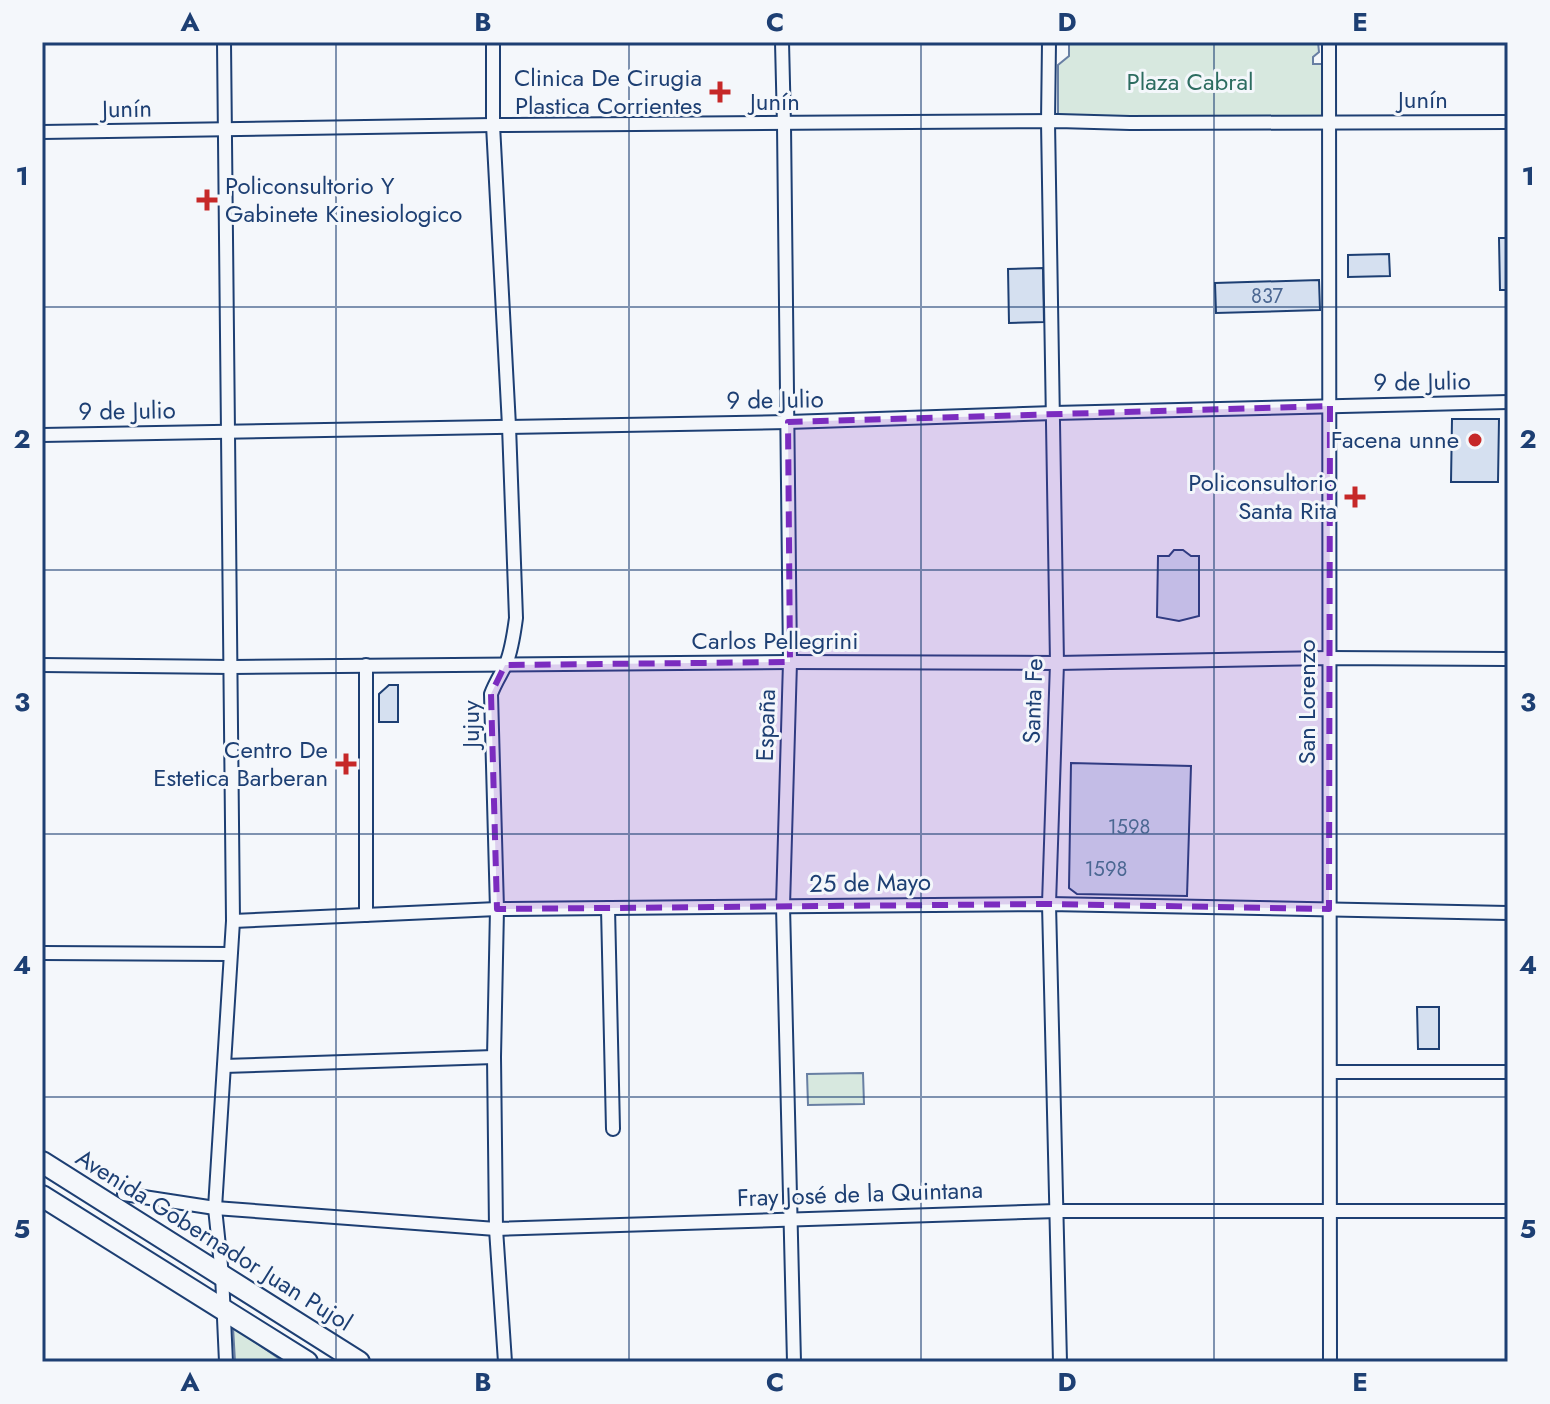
<svg xmlns="http://www.w3.org/2000/svg" width="1550" height="1404" font-family="Jost,sans-serif">
  <rect width="100%" height="100%" fill="#f4f7fb"/>
  <g fill="#d7e8df" stroke="#687fa3" stroke-width="2">
    <polygon points="1069,42 1318,42 1319,52 1313,57 1313,64 1323,64 1322,122 1058,121 1058,65 1069,56"/>
    <polygon points="863,1073 864,1104 808,1105 807,1074"/>
    <polygon points="233,1327 284,1362 235,1362"/>
  </g>
  <g fill="#d5e0f0" stroke="#1d3f73" stroke-width="2">
    <polygon points="1499,238 1508,238 1508,290 1500,290"/>
    <polygon points="1389,254 1390,276 1348,277 1348,255"/>
    <polygon points="1043,268 1044,322 1009,323 1008,269"/>
    <polygon points="1319,280 1320,310 1216,313 1215,283"/>
    <polygon points="1452,419 1499,419 1498,482 1451,482"/>
    <polygon points="1174,550 1183,550 1191,556 1199,556 1199,616 1179,621 1157,617 1158,556 1169,556"/>
    <polygon points="389,685 398,685 398,722 379,722 379,694"/>
    <polygon points="1071,763 1191,766 1187,896 1077,894 1069,888"/>
    <polygon points="1417,1007 1439,1007 1439,1049 1418,1049"/>
  </g>
  <g fill="none" stroke-linecap="round" stroke-linejoin="round">
    <defs>
      <g id="street">
        <polyline points="224,42 233,921 215,1208 222,1275 226,1362"/>
        <path d="M 493,42 L 493,125 L 509,426 L 516,618 C 514,633 512,649 506,664 C 501,674 495,683 491,694 L 497,909 L 494,1057 L 496,1229 L 505,1362"/>
        <polyline points="782,42 784,125 790,662 783,906 794,1362"/>
        <polyline points="1049,42 1048,122 1057,663 1049,904 1060,1362"/>
        <polyline points="1329,42 1330,1362"/>
        <polyline points="42,132 493,125 1058,121 1130,123 1508,122"/>
        <polyline points="42,435 788,422 1054,413 1508,402"/>
        <polyline points="42,665 232,667 790,662 1057,663 1329,658 1508,659"/>
        <polyline points="608,908 613,1129"/>
        <polyline points="366,915 366,665"/>
        <polyline points="233,921 497,909 1049,904 1508,913"/>
        <polyline points="42,953 230,954"/>
        <polyline points="224,1066 494,1057"/>
        <polyline points="1330,1072 1508,1072"/>
        <polyline points="124,1194 215,1208 496,1229 1057,1211 1508,1211"/>
      </g>
      <g id="primary">
        <polyline points="42,1162 359,1362"/>
        <polyline points="42,1196 307,1362"/>
      </g>
    </defs>
    <use href="#street" stroke="#1d3f73" stroke-width="16"/>
    <use href="#primary" stroke="#1d3f73" stroke-width="24"/>
    <use href="#street" stroke="#f4f7fb" stroke-width="12"/>
    <use href="#primary" stroke="#f4f7fb" stroke-width="20"/>
  </g>
  <path fill="#7b2cbf" fill-opacity="0.2" stroke="#7b2cbf" stroke-width="6" stroke-dasharray="16 10" stroke-linejoin="round" d="M 1330,406 L 1329,909 L 1049,904 L 497,909 L 491,694 L 505,665 L 790,662 L 788,422 Z"/>
  <path fill="none" stroke="#1d3f73" stroke-width="2" stroke-opacity="0.55" d="M 336,42 L 336,1362M 629,42 L 629,1362M 921,42 L 921,1362M 1214,42 L 1214,1362M 42,307 L 1508,307M 42,570 L 1508,570M 42,834 L 1508,834M 42,1097 L 1508,1097"/>
  <g fill="#c62828" stroke="#f4f7fb" stroke-width="3">
    <path d="M716 80h8v8h8v8h-8v8h-8v-8h-8v-8h8z"/>
    <path d="M203 188h8v8h8v8h-8v8h-8v-8h-8v-8h8z"/>
    <circle cx="1475" cy="440" r="8"/>
    <path d="M1351 485h8v8h8v8h-8v8h-8v-8h-8v-8h8z"/>
    <path d="M342 752h8v8h8v8h-8v8h-8v-8h-8v-8h8z"/>
  </g>
  <g text-anchor="middle" stroke-width="6" stroke-linejoin="round" paint-order="stroke">
    <g font-size="20" fill="#4b6792">
      <text x="1267" y="303">837</text>
      <text x="1129" y="834">1598</text>
      <text x="1106" y="876">1598</text>
    </g>
    <g font-size="24" fill="#1d3f73" stroke="#f4f7fb" text-anchor="end">
      <text x="702" y="86">Clinica De Cirugia<tspan x="702" dy="28">Plastica Corrientes</tspan></text>
      <text x="225" y="194" text-anchor="start">Policonsultorio Y<tspan x="225" dy="28">Gabinete Kinesiologico</tspan></text>
      <text x="1459" y="448">Facena unne</text>
      <text x="1337" y="491">Policonsultorio<tspan x="1337" dy="28">Santa Rita</tspan></text>
      <text x="328" y="758">Centro De<tspan x="328" dy="28">Estetica Barberan</tspan></text>
    </g>
    <g font-size="24" fill="#2c6c60" stroke="#f4f7fb">
      <text x="1190" y="90">Plaza Cabral</text>
    </g>
    <g font-size="24" fill="#1d3f73" stroke="#f4f7fb">
      <text x="1423" y="108">Junín</text>
      <text x="775" y="110">Junín</text>
      <text transform="translate(127 109) rotate(-1)" y="8">Junín</text>
      <text transform="translate(1422 382) rotate(-1)" y="8">9 de Julio</text>
      <text transform="translate(775 400) rotate(-1)" y="8">9 de Julio</text>
      <text transform="translate(127 411) rotate(-1)" y="8">9 de Julio</text>
      <text x="775" y="649">Carlos Pellegrini</text>
      <text transform="translate(1033 701) rotate(-88)" y="8">Santa Fe</text>
      <text transform="translate(1307 702) rotate(-90)" y="8">San Lorenzo</text>
      <text transform="translate(471 724) rotate(-90)" y="8">Jujuy</text>
      <text transform="translate(766 725) rotate(-88)" y="8">España</text>
      <text transform="translate(870 883) rotate(-1)" y="8">25 de Mayo</text>
      <text transform="translate(860 1194) rotate(-2)" y="8">Fray José de la Quintana</text>
      <text transform="translate(214 1240) rotate(32)" y="8">Avenida Gobernador Juan Pujol</text>
    </g>
  </g>
  <rect width="1550" height="1404" fill="none" stroke="#f4f7fb" stroke-width="88"/>
  <rect x="44" y="44" width="1462" height="1316" fill="none" stroke="#1d3f73" stroke-width="3"/>
  <g font-size="26" text-anchor="middle" font-weight="bold" fill="#1d3f73">
    <text x="190" y="31">A</text>
    <text x="483" y="31">B</text>
    <text x="775" y="31">C</text>
    <text x="1067" y="31">D</text>
    <text x="1360" y="31">E</text>
    <text x="22" y="185">1</text>
    <text x="1528" y="185">1</text>
    <text x="22" y="448">2</text>
    <text x="1528" y="448">2</text>
    <text x="22" y="711">3</text>
    <text x="1528" y="711">3</text>
    <text x="22" y="974">4</text>
    <text x="1528" y="974">4</text>
    <text x="22" y="1238">5</text>
    <text x="1528" y="1238">5</text>
    <text x="190" y="1391">A</text>
    <text x="483" y="1391">B</text>
    <text x="775" y="1391">C</text>
    <text x="1067" y="1391">D</text>
    <text x="1360" y="1391">E</text>
  </g>
</svg>
